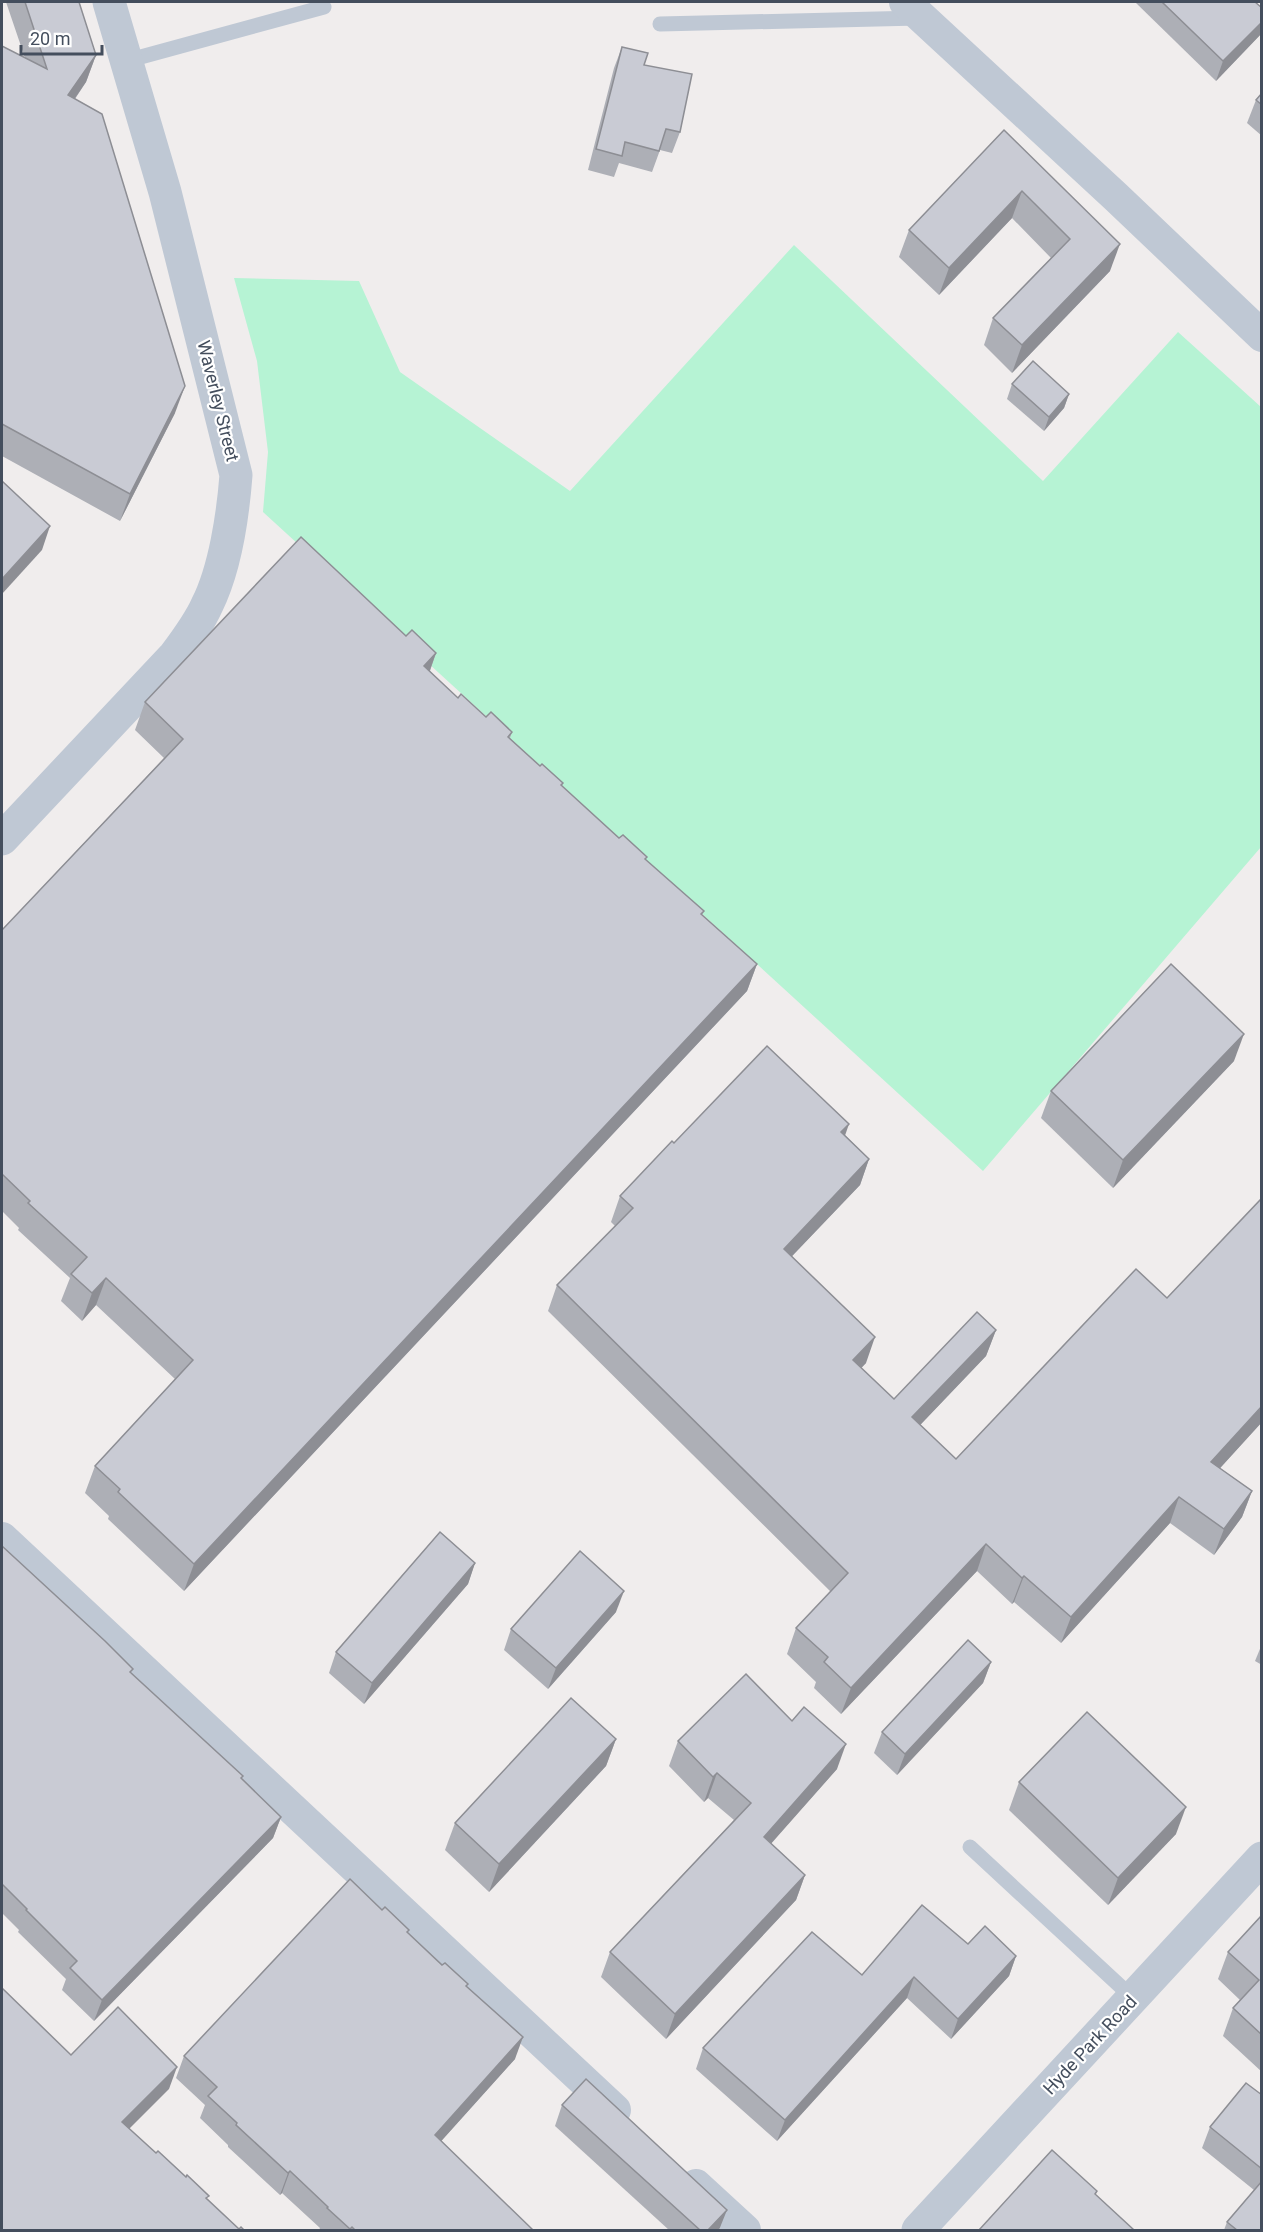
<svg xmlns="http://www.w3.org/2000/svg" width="1263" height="2232" font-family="Roboto,sans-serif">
  <rect width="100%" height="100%" fill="#f0eded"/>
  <polygon fill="#b6f3d4" points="794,245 1043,481 1178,332 1261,407 1261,847 983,1171 263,512 268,452 257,361 234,278 359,281 400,372 570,491"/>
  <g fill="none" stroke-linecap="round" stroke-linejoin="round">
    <g stroke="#bfc8d4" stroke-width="15">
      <polyline points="660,24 919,18"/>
      <polyline points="126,61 324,7"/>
      <polyline points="970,1847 1133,1998"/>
    </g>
    <g stroke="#bfc8d4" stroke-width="32">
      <polyline points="905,2 1116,197 1262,336"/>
      <polyline points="2,1538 615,2110"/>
      <polyline points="696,2185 745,2230"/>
    </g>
    <g stroke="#bfc8d4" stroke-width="33">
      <path d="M 2,839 L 175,655 C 187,639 199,623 207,605 C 225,569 233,514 236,475 L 165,192 L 109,2"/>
      <polyline points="918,2230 1262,1858"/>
    </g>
  </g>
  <g fill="#adafb6">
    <polygon points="6,2 79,2 96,55 86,82 75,99 175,413 120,521 2,456 2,46 25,58"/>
    <polygon points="1135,2 1255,2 1261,34 1216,81"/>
    <polygon points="622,47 644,65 680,132 672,153 660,150 652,172 619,163 614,177 588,170 614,68"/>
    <polygon points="1262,93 1262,136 1247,123 1256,100"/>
    <polygon points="1004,130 1110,271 1012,373 984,345 993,318 1051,258 1012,218 939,295 899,257 909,230"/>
    <polygon points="1012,384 1069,394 1064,408 1044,431 1007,399"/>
    <polygon points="406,636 436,653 430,671 458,698 486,717 512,732 510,738 540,766 563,783 562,786 619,838 704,911 702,915 757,964 747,991 184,1591 108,1519 109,1516 85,1493 95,1466 175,1379 96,1305 82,1321 61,1301 70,1278 18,1230 19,1228 2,1211 2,930 164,758 135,730 145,702"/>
    <polygon points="1234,1061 1113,1188 1041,1118 1051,1091"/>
    <polygon points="845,1135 869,1159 860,1185 792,1256 866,1363 861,1368 894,1399 996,1330 986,1356 920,1425 956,1459 1167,1298 1262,1198 1262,1422 1220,1468 1252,1491 1242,1517 1214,1555 1170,1523 1061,1643 1014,1602 1012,1604 977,1571 841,1714 814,1688 816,1682 787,1654 796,1628 831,1592 548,1311 557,1285 615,1226 611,1222 620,1196 674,1143"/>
    <polygon points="2,1546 131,1674 281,1817 273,1838 94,2021 62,1990 66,1979 18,1932 19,1930 2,1913"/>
    <polygon points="475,1563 468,1584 364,1704 329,1673 336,1652"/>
    <polygon points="616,1612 548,1689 504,1650 511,1629"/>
    <polygon points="1262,1644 1262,1665 1255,1661"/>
    <polygon points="991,1662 983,1683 897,1775 874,1753 882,1732"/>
    <polygon points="616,1739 606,1766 489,1892 445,1850 455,1823"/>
    <polygon points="678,1741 837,1769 771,1843 805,1875 796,1900 666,2039 601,1977 610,1952 734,1820 708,1798 704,1802 669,1766"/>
    <polygon points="1019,1782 1176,1834 1108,1905 1009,1810"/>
    <polygon points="1262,1915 1262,2072 1223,2036 1233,2008 1240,2000 1218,1979 1228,1952"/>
    <polygon points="408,1933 467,1987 515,2059 441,2141 531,2230 319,2230 320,2228 282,2193 280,2195 228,2147 228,2145 200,2118 205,2105 176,2078 184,2056"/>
    <polygon points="968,1944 1016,1956 1009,1976 951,2039 907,1998 777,2141 696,2069 703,2048 862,1975"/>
    <polygon points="1262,2095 1262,2230 1224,2230 1227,2222 1254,2190 1202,2148 1210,2127"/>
    <polygon points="562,2105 719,2230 669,2230 555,2126"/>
  </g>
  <g fill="#8d8e94">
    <polygon points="1262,22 1262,33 1216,81 1223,61"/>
    <polygon points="96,55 86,82 58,123 68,95"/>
    <polygon points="1022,191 1012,218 939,295 949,268"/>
    <polygon points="1120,244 1110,271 1012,373 1022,345"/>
    <polygon points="185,386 175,413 120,521 130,494"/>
    <polygon points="1069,394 1064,408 1044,431 1049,417"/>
    <polygon points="50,526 42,550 2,594 2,579"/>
    <polygon points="436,653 426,681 424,666"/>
    <polygon points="757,964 747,991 184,1591 194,1564"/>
    <polygon points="1244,1034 1234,1061 1113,1188 1123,1160"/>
    <polygon points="849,1124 840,1150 841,1132"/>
    <polygon points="869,1159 860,1185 774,1275 784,1249"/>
    <polygon points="106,1278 96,1305 82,1321 92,1293"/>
    <polygon points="996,1330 986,1356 903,1443 912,1417"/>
    <polygon points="875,1337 866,1363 844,1386 853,1360"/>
    <polygon points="1262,1406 1262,1422 1202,1488 1211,1462"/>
    <polygon points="1252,1491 1242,1517 1214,1555 1224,1529"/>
    <polygon points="1179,1497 1170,1523 1061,1643 1071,1617"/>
    <polygon points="986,1544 977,1571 841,1714 851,1688"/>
    <polygon points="475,1563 468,1584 364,1704 372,1683"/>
    <polygon points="1024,1576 1014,1602 1012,1604 1022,1578"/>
    <polygon points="624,1591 616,1612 548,1689 556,1668"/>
    <polygon points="991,1662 983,1683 897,1775 905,1754"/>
    <polygon points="616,1739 606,1766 489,1892 499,1864"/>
    <polygon points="846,1744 837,1769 755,1862 764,1837"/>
    <polygon points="717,1773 708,1798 704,1802 713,1777"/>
    <polygon points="1186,1807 1176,1834 1108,1905 1118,1878"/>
    <polygon points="281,1817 273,1838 94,2021 102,2000"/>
    <polygon points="805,1875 796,1900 666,2039 675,2014"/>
    <polygon points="1016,1956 1009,1976 951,2039 958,2019"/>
    <polygon points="914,1977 907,1998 777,2141 785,2120"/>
    <polygon points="523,2037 515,2059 427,2157 435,2135"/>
    <polygon points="177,2067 169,2089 114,2144 122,2122"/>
    <polygon points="290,2171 282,2193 280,2195 288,2173"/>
    <polygon points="727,2210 719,2230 708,2230"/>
  </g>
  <g fill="#c9cbd4" stroke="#8d8e94" stroke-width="1.5">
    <polygon points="25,2 79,2 96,55 68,95 102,114 185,386 130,494 2,424 2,46 47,69"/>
    <polygon points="1162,2 1255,2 1262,8 1262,22 1223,61"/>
    <polygon points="622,47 648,53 644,65 692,74 680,132 666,129 659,151 625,142 622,156 596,149"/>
    <polygon points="1262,93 1262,105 1256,100"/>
    <polygon points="1004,130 1120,244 1022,345 993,318 1070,239 1022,191 949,268 909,230"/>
    <polygon points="1033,361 1069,394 1049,417 1012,384"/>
    <polygon points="2,481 50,526 2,579"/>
    <polygon points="301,537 406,636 412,630 436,653 424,666 458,698 461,694 486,717 491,712 512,732 508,737 540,766 542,764 563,783 561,785 619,838 623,835 647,857 645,859 704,911 701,914 757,964 194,1564 118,1492 120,1489 95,1466 193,1360 106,1278 92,1293 71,1274 87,1257 28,1203 30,1201 2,1174 2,930 183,739 145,702"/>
    <polygon points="1171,964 1244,1034 1123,1160 1051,1091"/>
    <polygon points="767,1046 849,1124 841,1132 869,1159 784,1249 875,1337 853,1360 894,1399 977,1312 996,1330 912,1417 956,1459 1136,1269 1167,1298 1262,1198 1262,1406 1211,1462 1252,1491 1224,1529 1179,1497 1071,1617 1024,1576 1022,1578 986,1544 851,1688 824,1662 828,1657 796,1628 848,1573 557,1285 633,1208 620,1196 672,1141 674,1143"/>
    <polygon points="440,1532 475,1563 372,1683 336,1652"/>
    <polygon points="2,1546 105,1641 133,1669 130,1672 243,1776 241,1778 281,1817 102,2000 70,1968 77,1961 26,1910 27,1909 2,1884"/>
    <polygon points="580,1551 624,1591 556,1668 511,1629"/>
    <polygon points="968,1640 991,1662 905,1754 882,1732"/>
    <polygon points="746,1674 792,1721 804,1707 846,1744 764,1837 805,1875 675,2014 610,1952 751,1803 717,1773 713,1777 678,1741"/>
    <polygon points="571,1698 616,1739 499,1864 455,1823"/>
    <polygon points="1087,1712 1186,1807 1118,1878 1019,1782"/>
    <polygon points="350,1879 382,1910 385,1907 409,1930 407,1932 442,1965 445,1963 468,1984 466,1986 523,2037 435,2135 532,2229 530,2230 355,2230 352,2227 350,2229 327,2208 328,2207 290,2171 288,2173 236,2125 237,2123 208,2096 217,2087 184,2056"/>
    <polygon points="922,1905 968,1944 985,1926 1016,1956 958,2019 914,1977 785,2120 703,2048 812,1932 862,1975"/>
    <polygon points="1262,1915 1262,2035 1233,2008 1259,1980 1228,1952"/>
    <polygon points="2,1988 71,2055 118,2007 177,2067 122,2122 156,2153 158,2151 186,2177 187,2175 209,2196 206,2198 239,2229 241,2227 244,2230 2,2230"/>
    <polygon points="586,2079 727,2210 708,2230 700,2230 562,2105"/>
    <polygon points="1246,2083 1262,2095 1262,2169 1210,2127"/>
    <polygon points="1052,2150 1097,2191 1095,2194 1134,2230 979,2230"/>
    <polygon points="1262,2181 1262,2230 1237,2230 1227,2222"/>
  </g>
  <g text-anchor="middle" stroke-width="4.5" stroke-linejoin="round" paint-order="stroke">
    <g font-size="18" fill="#444e5d" stroke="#fff">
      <text transform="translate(218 401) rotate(76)" y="6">Waverley Street</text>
      <text transform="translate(1090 2045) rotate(-47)" y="6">Hyde Park Road</text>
    </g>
  </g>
  <rect width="1263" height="2232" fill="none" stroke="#444e5d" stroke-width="6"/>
  <path d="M21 45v9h81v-9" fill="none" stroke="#444e5d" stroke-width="3"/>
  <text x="30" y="45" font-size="18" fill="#444e5d" stroke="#ffffff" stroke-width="4.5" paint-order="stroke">20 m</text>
</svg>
